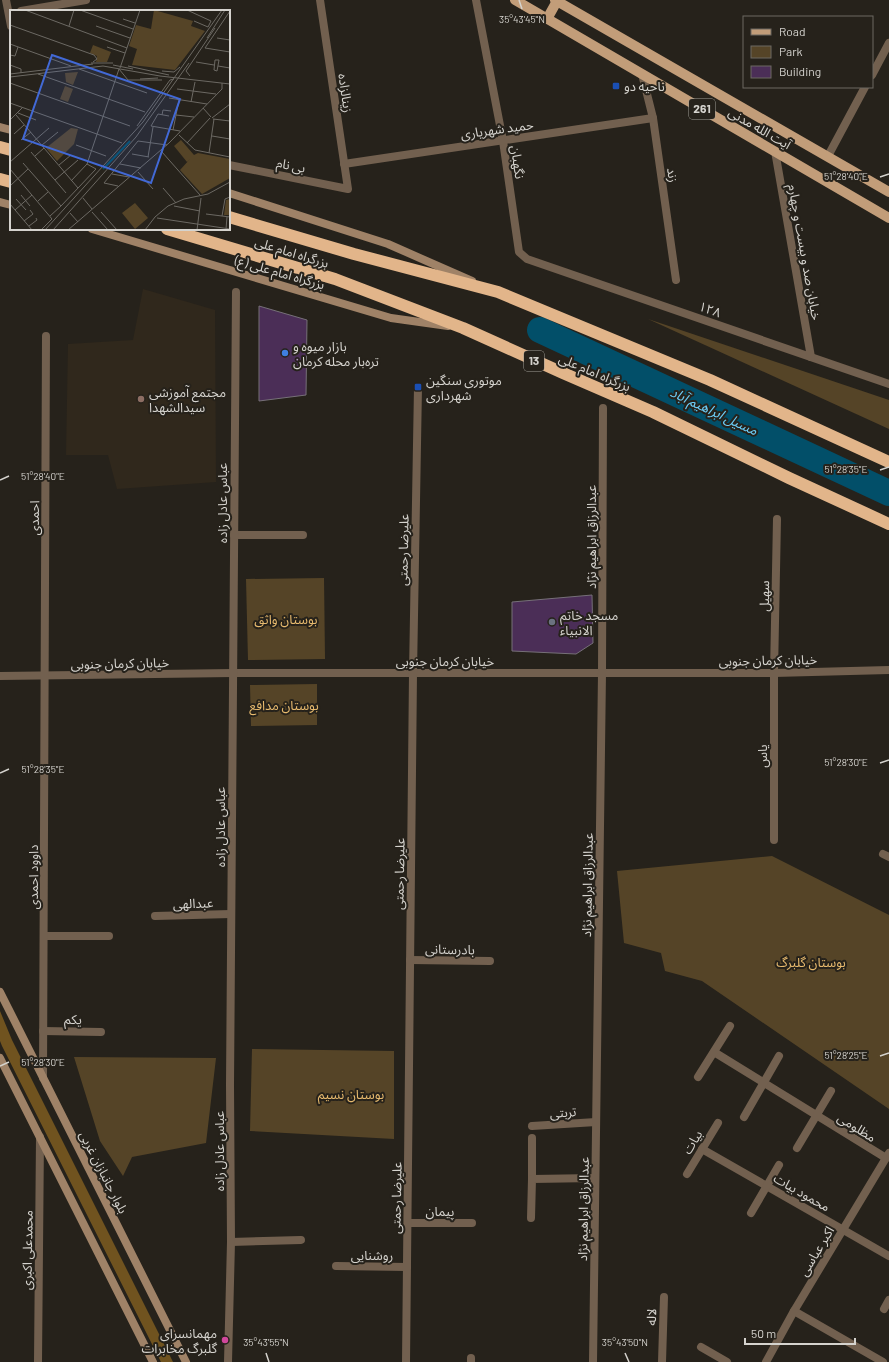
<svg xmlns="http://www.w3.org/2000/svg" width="889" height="1362" font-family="Barlow,'Noto Sans Arabic',sans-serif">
  <rect width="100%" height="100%" fill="#26221b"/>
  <polygon fill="#30281c" points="143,289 215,310 216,482 117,489 108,455 66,455 68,344 133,340"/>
  <g fill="#554427">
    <polygon points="648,319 889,400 889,429"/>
    <polygon points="324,578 325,659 248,660 246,579"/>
    <polygon points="317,684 317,725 251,726 250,685"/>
    <polygon points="772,856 889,915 889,1109 702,981 665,971 661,953 624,943 617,871"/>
    <polygon points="252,1049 394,1051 394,1139 250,1131"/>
    <polygon points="74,1057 216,1058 206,1143 132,1157 123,1176 100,1141"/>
  </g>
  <polygon fill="#70531f" points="0,1011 12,1040 173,1362 161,1362 2,1046 0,1041"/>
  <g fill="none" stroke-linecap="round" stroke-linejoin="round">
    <polyline stroke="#024f69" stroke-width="26" points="540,330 889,493"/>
  </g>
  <g fill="#4b2e57" stroke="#767078">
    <polygon points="259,306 307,320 306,395 259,401"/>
    <polygon points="592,595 593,643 576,654 512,651 512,602"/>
  </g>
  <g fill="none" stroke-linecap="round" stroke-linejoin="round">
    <g stroke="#72604f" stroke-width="8">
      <polyline points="6,0 11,26"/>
      <polyline points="476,0 503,141 519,252 527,259 889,384"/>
      <polyline points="21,11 86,0"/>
      <polyline points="642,74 653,118 676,280"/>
      <polyline points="872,75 889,43"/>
      <polyline points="775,151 811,357"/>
      <polyline points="828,156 865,87"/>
      <polyline points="344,164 653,118"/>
      <polyline points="229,165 348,189 320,0"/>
      <polyline points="234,535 303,535"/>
      <polyline points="0,676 233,673 774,673 889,670"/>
      <polyline points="774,840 774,673 777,519"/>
      <polyline points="883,854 889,857"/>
      <polyline points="155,916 231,914"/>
      <polyline points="44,936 109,936"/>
      <polyline points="410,960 490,961"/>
      <polyline points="43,1031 101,1032"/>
      <polyline points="714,1052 886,1158"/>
      <polyline points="698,1077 730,1026"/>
      <polyline points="43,1078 46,336"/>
      <polyline points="744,1117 779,1056"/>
      <polyline points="532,1126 596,1122"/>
      <polyline points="797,1148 831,1091"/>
      <polyline points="702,1149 889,1256"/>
      <polyline points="687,1174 718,1123"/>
      <polyline points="532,1179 532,1138"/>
      <polyline points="751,1213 779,1165"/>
      <polyline points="531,1218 532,1179 595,1178"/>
      <polyline points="408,1223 472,1223"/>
      <polyline points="231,1242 301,1240"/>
      <polyline points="336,1266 407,1267"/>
      <polyline points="884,1309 889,1300"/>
      <polyline points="794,1311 883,1362"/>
      <polyline points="701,1347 727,1362"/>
      <polyline points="471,1358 471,1362"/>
      <polyline points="38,1362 40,1137"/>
      <polyline points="228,1362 231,1242 230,1085 236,292"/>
      <polyline points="406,1362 413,673 418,387"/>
      <polyline points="593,1362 602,673 603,408"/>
      <polyline points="662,1362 664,1297"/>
      <polyline points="766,1362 794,1311 889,1153"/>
    </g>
    <g stroke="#9f8267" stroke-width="8">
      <polyline points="0,127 11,130"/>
      <polyline points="229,193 388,244 472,281"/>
      <polyline points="0,202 11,205"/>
      <polyline points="92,229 391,318 448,326"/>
      <polyline points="0,992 186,1362"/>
      <polyline points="0,1058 153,1362"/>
    </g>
    <g stroke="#c29d79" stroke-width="10">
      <polyline points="515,0 889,218"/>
      <polyline points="555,0 889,192"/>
      <polyline points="547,19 557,1"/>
    </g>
    <g stroke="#e2b58a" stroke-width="12">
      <polyline points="0,147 11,150"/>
      <polyline points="0,179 11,182"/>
      <polyline points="229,217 354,254 498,292 710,380 889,462"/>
      <polyline points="167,229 335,279 463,328 563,373 653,412 789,478 889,524"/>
    </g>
  </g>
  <path fill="none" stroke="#d5d3ce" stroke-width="1.5" d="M 519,0 L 522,9M 880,177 L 889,174M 880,470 L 889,467M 0,480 L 9,476M 880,763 L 889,760M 0,773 L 9,769M 880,1056 L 889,1053M 0,1066 L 9,1062M 266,1353 L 269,1362M 625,1353 L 629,1362"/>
  <g fill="#1a4fb4" stroke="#26221b" stroke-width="1.5">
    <rect x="612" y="82" width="8" height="8" rx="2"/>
    <rect x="414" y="383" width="8" height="8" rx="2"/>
  </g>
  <circle fill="#3f7fe0" stroke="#26221b" stroke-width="1.5" cx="285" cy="353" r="4"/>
  <circle fill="#8d6e63" stroke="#26221b" stroke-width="1.5" cx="141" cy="399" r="4"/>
  <circle fill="#6b7280" stroke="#26221b" stroke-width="1.5" cx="552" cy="622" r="4"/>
  <circle fill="#d1479c" stroke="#26221b" stroke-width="1.5" cx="225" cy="1340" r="4"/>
  <g text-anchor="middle" stroke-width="4" stroke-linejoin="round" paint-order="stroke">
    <g fill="#26221b" stroke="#a09e98" stroke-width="1">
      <rect x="689" y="99" width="26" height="20" rx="3"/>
      <rect x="524" y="351" width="20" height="20" rx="3"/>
    </g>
    <g font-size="12" font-weight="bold" fill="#d5d3ce">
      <text x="702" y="113">261</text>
      <text x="534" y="365">13</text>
    </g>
    <g font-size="13" fill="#d5d3ce" stroke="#26221b" text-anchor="start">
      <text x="624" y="91">ناحیه دو</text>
      <text x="293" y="351">بازار میوه و<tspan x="293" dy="15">تره‌بار محله کرمان</tspan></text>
      <text x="426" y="385">موتوری سنگین<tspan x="426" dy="15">شهرداری</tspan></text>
      <text x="149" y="397">مجتمع آموزشی<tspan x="149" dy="15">سیدالشهدا</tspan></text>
      <text x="560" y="620">مسجد خاتم<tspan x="560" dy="15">الانبیاء</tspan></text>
      <text x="217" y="1338" text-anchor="end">مهمانسرای<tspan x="217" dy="15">گلبرگ مخابرات</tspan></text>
    </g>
    <g font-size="13" fill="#d5d3ce" stroke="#26221b">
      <text transform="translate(346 93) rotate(82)" y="5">زینالزاده</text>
      <text transform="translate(760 128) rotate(30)" y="5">آیت الله مدنی</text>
      <text transform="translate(497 129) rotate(-8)" y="5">حمید شهریاری</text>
      <text transform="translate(518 162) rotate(82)" y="5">نگهبان</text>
      <text transform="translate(291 165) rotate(11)" y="5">بی نام</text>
      <text transform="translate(673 175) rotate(82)" y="5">زند</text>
      <text transform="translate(292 252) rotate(17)" y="5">بزرگراه امام علی</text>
      <text transform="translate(805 252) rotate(80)" y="5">خیابان صد و بیست و چهارم</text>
      <text transform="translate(280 272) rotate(16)" y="5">بزرگراه امام علی (ع)</text>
      <text transform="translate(710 309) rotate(19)" y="5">۱۲۸</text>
      <text transform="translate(595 372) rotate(23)" y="5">بزرگراه امام علی</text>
      <text transform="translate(222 503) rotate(-90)" y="5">عباس عادل زاده</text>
      <text transform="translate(34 518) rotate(-90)" y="5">احمدی</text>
      <text transform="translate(591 537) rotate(-90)" y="5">عبدالرزاق ابراهیم نژاد</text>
      <text transform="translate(403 550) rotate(-89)" y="5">علیرضا رحمتی</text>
      <text transform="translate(764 596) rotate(-89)" y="5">سهیل</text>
      <text transform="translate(768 660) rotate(-1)" y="5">خیابان کرمان جنوبی</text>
      <text x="445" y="666">خیابان کرمان جنوبی</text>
      <text transform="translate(120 663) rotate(-1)" y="5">خیابان کرمان جنوبی</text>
      <text transform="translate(762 756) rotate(-90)" y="5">یاس</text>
      <text transform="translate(220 827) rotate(-90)" y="5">عباس عادل زاده</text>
      <text transform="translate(399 874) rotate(-89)" y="5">علیرضا رحمتی</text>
      <text transform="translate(33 877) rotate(-90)" y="5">داوود احمدی</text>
      <text transform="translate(587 885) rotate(-89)" y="5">عبدالرزاق ابراهیم نژاد</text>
      <text transform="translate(193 903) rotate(-2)" y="5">عبدالهی</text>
      <text transform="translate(450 949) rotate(1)" y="5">بادرستانی</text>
      <text transform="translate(73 1019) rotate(1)" y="5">یکم</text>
      <text transform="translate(563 1112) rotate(-4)" y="5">تربتی</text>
      <text transform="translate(857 1127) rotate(32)" y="5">مظلومی</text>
      <text transform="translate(692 1142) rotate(-59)" y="5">بیات</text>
      <text transform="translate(219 1151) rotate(-90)" y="5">عباس عادل زاده</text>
      <text transform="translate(104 1172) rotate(63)" y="5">بلوار جانبازان غربی</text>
      <text transform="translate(802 1192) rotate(30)" y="5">محمود بیات</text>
      <text transform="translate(396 1198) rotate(-89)" y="5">علیرضا رحمتی</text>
      <text transform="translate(583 1209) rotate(-89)" y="5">عبدالرزاق ابراهیم نژاد</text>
      <text x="440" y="1216">پیمان</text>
      <text transform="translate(27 1250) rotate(-89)" y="5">محمدعلی اکبری</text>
      <text transform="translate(816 1251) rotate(-59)" y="5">اکبر عباسی</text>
      <text x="372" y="1260">روشنایی</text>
      <text transform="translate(651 1317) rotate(-88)" y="5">لاله</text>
    </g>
    <g font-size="13" fill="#e7ba6e" stroke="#26221b">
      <text x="286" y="624">بوستان واثق</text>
      <text x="284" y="710">بوستان مدافع</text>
      <text x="811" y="967">بوستان گلبرگ</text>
      <text x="351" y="1099">بوستان نسیم</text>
    </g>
    <g font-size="14" font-style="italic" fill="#6cccf5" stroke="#26221b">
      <text transform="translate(714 411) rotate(25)" y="5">مسیل ابراهیم آباد</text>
    </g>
  </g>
  <g transform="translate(10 10)">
    <rect width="220" height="220" fill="#26221b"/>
    <path d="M 144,0 L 183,11 L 181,16 L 195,21 L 165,60 L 122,55 L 127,39 L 119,36 L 126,15 L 141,19 ZM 83,35 L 101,42 L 97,52 L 86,52 L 87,46 L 80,43 ZM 68,62 L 63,75 L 56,72 L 55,63 ZM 55,76 L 63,79 L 58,92 L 50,89 ZM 61,118 L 68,119 L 64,134 L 47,151 L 36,138 ZM 171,130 L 184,145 L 188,143 L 220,149 L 220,168 L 192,184 L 170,160 L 180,149 L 177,152 L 164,136 ZM 220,189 L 220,205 L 214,205 L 216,190 ZM 125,193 L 138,208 L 125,219 L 112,203 Z" fill="#554427"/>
    <path fill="none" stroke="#024f69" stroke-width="2" d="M 93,159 L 120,131"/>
    <path fill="none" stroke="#6c6963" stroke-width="1" d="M 15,0 L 117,38M 70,0 L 123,19M 177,0 L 201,11 L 198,17 L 184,11M 220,1 L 195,38 L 220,42M 113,9 L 125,13M 0,15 L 84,45 L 87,49 L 83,52M 59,16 L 64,0M 86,16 L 120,28M 197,28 L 215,0M 207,28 L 220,30M 0,34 L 61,56M 97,37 L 115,43M 0,45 L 5,46 L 8,37M 205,50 L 209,50 L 207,61 L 204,60 ZM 186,52 L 204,55M 81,53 L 103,53M 0,55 L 11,59 L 11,63M 103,55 L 123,59M 118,56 L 159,65M 208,56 L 220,58M 110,58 L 130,0M 69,59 L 137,83M 109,59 L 118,70 L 152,70M 152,61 L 164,62 L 170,57M 0,64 L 83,54M 28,64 L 135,102M 180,66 L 176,61 L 205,18M 0,67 L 93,56 L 150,66 L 220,74M 130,69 L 148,68M 0,73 L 120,116M 167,79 L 206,84M 159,88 L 197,94M 181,92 L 185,72M 0,93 L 112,133M 193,98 L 201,107M 8,103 L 26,110M 6,105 L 68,178M 152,105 L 153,100 L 161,101M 166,105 L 184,107M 159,106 L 148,104 L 141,116 L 170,121M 202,108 L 220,94M 203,109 L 220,111M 0,110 L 12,98M 127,116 L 160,70 L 164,69M 163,120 L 169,90M 4,124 L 14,115M 169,125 L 185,140 L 220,147M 202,126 L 220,129M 11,130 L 21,122M 177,133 L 200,108M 32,135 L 48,122M 66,135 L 96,146M 21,142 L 56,183M 152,142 L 190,185M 199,143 L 204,109M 122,144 L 139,147M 25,146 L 34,138M 138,147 L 143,117M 0,152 L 39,118M 13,153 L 51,196 L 40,206M 110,154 L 131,158M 49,155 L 61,145M 0,159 L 42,209 L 31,220M 128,162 L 143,179M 102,164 L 119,167M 45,170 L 68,150M 61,171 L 77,154 L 109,59M 0,176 L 18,159M 108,176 L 94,173 L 128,131 L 157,135M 153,178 L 166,193M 11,185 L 20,196M 220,187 L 215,189 L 212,206 L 220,207M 73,188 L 82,199M 6,189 L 16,200M 28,191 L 38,182M 0,194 L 22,220M 51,196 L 86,159 L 77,154M 164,196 L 190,201M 5,200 L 22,185M 82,202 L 98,220M 91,202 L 107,220M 60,203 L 68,212M 196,204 L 212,206M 147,208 L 220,219M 14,211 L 23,204 L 20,200M 19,216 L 27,210 L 26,208M 216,219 L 217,207M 35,220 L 133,112 L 212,0M 43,220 L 126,127 L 179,53M 58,220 L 159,133 L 212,79 L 212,73M 135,220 L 145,207 L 158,196 L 174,189 L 198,184 L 220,172M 187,220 L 191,188"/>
    <path fill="#4269d6" fill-opacity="0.15" stroke="#4269d6" stroke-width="2" d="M 42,45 L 170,89 L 141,173 L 13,129 Z"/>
    <rect width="220" height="220" fill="none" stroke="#d5d3ce" stroke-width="2"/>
  </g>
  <g font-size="10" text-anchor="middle" fill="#d5d3ce" stroke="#26221b" stroke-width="4" stroke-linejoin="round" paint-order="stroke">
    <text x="522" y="23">35°43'45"N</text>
    <text x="846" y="180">51°28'40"E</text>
    <text x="846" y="473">51°28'35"E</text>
    <text x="43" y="480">51°28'40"E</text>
    <text x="846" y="766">51°28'30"E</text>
    <text x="43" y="773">51°28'35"E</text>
    <text x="846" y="1059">51°28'25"E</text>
    <text x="43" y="1066">51°28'30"E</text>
    <text x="266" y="1346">35°43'55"N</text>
    <text x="625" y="1346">35°43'50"N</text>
  </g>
  <rect x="743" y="16" width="130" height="72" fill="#26221b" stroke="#6c6963"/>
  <rect x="751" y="29" width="20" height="6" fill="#c29d79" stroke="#6c6963"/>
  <text x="779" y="36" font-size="12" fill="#d5d3ce">Road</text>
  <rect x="751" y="46" width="20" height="12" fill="#554427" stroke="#6c6963"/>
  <text x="779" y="56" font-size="12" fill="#d5d3ce">Park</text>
  <rect x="751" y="66" width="20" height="12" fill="#4b2e57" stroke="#6c6963"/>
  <text x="779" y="76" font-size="12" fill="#d5d3ce">Building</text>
  <path d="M745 1338v6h110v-6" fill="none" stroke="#d5d3ce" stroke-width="2"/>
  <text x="751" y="1338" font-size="12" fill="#d5d3ce" stroke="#26221b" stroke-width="3" paint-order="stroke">50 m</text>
</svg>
